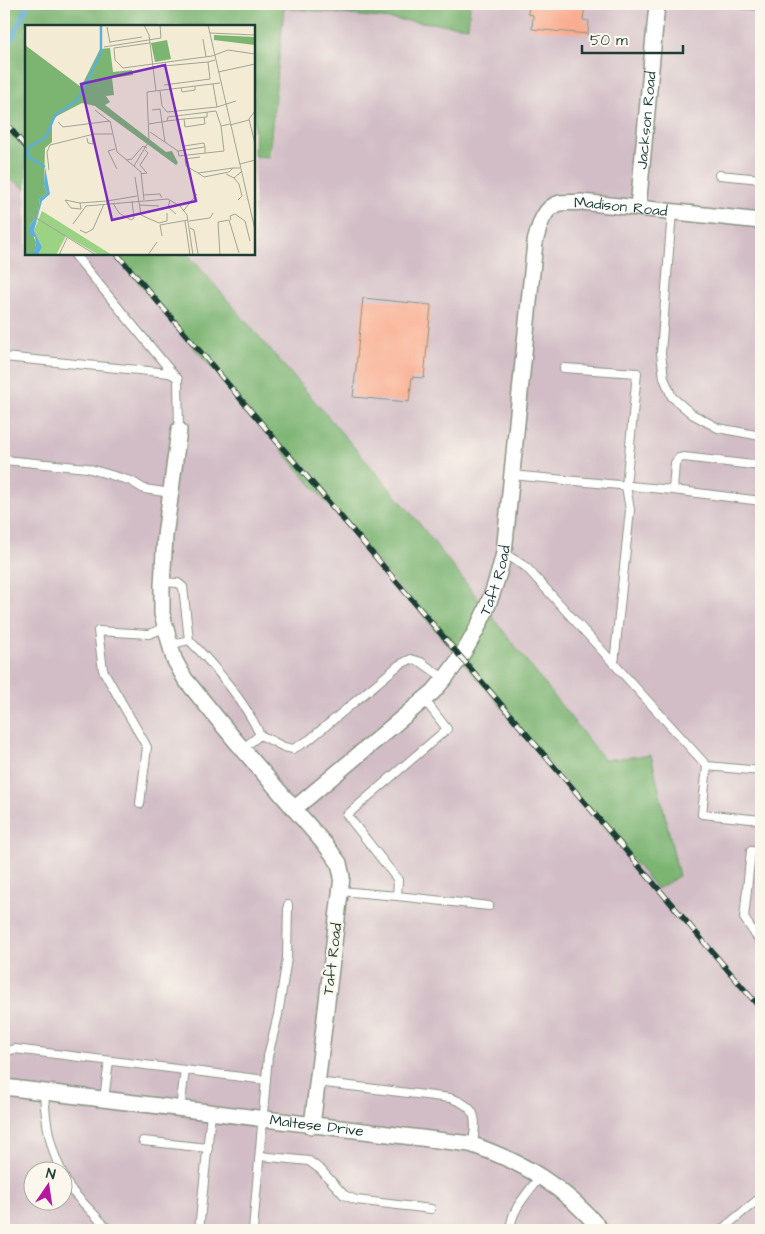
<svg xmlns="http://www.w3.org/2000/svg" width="765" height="1234" font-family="'Architects Daughter',sans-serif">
  <rect width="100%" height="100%" fill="#fbf7ec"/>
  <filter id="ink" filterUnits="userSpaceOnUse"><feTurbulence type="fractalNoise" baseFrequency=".02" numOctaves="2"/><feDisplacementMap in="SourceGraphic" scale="10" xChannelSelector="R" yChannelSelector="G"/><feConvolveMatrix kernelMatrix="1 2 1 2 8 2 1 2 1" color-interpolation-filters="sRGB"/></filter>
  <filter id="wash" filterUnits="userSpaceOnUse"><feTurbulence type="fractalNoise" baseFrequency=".0096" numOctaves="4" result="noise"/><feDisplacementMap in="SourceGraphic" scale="20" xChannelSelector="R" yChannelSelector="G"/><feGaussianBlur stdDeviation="1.12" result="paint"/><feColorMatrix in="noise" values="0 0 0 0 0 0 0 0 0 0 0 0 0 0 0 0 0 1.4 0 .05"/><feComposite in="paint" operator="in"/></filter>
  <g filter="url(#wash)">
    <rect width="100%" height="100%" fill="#f4ebd4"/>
    <path fill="#d2bdc6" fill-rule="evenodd" d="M 470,4 L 761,4 L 761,1230 L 4,1230 L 4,178 L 16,182 L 26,189 L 26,254 L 114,254 L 657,889 L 604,760 L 415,518 L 188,254 L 254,254 L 254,156 L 270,157 L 284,8 L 468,27 ZM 32,1172 L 62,1172 L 62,1202 L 32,1202 Z"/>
    <g fill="#7cb472" stroke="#4e7853">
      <polygon points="10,4 470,4 468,27 284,8 269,157 254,156 254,26 26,26 26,189 16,182 4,178 4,12"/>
      <polygon points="114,254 188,254 415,518 604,760 651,755 679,876 657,889"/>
    </g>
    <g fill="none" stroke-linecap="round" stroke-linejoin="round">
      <polyline stroke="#5dafd8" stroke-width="4.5" points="4,56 28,4"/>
    </g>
    <g id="blocks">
      <g fill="#f9aa8d">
        <polygon points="529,4 563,4 585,6 583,20 589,21 588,34 532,29 533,15 528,14"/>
        <polygon points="363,298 431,305 424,378 412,377 409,402 353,397"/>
      </g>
    </g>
  </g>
  <g filter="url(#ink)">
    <use href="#blocks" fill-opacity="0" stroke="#8a9484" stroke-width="1"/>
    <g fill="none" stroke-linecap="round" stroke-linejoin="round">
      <defs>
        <g id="lane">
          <polyline points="737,4 761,6"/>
          <polyline points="719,175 761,179"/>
          <polyline points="672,212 661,353 664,378 672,397 692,414 718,428 761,436"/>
          <polyline points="74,254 174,375"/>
          <polyline points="4,357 169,373 174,375 178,379 179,430"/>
          <polyline points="564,368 637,373 626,486 630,510 614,664"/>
          <polyline points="4,460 87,468 131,481 144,489 171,493"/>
          <polyline points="511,475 673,490 675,463 679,458 684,457 761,466"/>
          <polyline points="673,490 761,501"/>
          <polyline points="504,553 526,567 707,766 702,814 761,820"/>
          <polyline points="162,582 178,583 183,587 189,640"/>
          <path d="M 170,645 L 189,640 C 214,665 246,703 260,735"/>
          <polyline points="242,749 260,735 284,747 293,749 309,740 399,665 411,659 421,662 445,679"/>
          <polyline points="707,766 761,771"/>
          <polyline points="140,804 147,747 103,670 98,631 149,634 165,628"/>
          <polyline points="761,852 751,851 744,918 761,943"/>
          <polyline points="340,891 397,896 398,880 347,815 447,729 424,699"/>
          <polyline points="397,896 489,906"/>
          <polyline points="4,1052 15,1049 266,1080"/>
          <path d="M 317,1082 L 450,1098 C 479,1107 476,1119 473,1145"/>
          <path d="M 44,1091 C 45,1118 49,1147 62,1172"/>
          <polyline points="104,1099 109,1061"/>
          <polyline points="180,1109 185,1070"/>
          <polyline points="143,1141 208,1148"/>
          <polyline points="260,1156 309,1161 321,1170 344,1195 356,1200 431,1209"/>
          <polyline points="62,1173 70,1189 109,1230"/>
          <polyline points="199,1230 211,1113"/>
          <polyline points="253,1230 268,1056 278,1015 287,958 288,905"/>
          <path d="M 511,1230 C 509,1211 530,1191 540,1176"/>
          <polyline points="721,1230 761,1197"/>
        </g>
        <g id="street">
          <path id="s1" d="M 638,208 L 657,4"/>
          <polyline points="179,430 165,536 162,585 162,614 174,659 185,679 234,739 328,848 339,863 342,877 312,1126"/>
          <path id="s2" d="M 294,809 L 433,692 C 470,652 492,606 504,553 L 535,242 C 539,227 543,207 560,203 C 566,202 574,203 581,202 L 761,221"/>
          <path id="s3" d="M 4,1087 L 470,1144 C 523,1162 565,1187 601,1230"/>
        </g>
      </defs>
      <use href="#lane" stroke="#8a9484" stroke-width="10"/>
      <use href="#street" stroke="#8a9484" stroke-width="18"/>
      <use href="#lane" stroke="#fff" stroke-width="8"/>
      <use href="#street" stroke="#fff" stroke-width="15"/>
      <defs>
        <g id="rail">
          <polyline points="4,121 26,147"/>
          <polyline points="117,254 761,1009"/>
        </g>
      </defs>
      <use href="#rail" stroke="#1f3d34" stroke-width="5.5"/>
      <use href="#rail" stroke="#fbf7ec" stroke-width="4" stroke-dasharray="11" stroke-linecap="butt"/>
    </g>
  </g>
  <g text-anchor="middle" stroke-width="4.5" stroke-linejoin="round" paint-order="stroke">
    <g font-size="15" fill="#1f3d34" stroke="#fbf7ec">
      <text dy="5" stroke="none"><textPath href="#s1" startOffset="88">Jackson Road</textPath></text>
      <text dy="5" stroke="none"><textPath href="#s2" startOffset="762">Madison Road</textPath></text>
      <text dy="5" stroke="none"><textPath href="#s2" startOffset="311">Taft Road</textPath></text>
      <text transform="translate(332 959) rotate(-83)" y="5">Taft Road</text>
      <text dy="5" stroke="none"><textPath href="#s3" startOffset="315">Maltese Drive</textPath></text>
    </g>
  </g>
  <g transform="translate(25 25)">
    <rect width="230" height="230" fill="#f4ebd4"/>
    <path d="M 17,186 L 87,230 L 74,230 L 41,211 L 31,230 L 13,230 L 17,222 L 9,206 Z" fill="#9bd284"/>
    <path d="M 189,10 L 230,12 L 230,20 L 189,15 ZM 142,15 L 146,34 L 130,37 L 126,18 ZM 0,20 L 56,62 L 75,24 L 85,23 L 88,47 L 107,45 L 108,50 L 87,53 L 89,70 L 81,71 L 85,77 L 80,80 L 141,127 L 147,126 L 153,138 L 151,140 L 70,81 L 57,78 L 32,91 L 27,97 L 27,117 L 20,123 L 19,160 L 22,168 L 15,173 L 13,189 L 4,202 L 11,217 L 9,230 L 0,230 Z" fill="#7cb472"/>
    <path d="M 20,142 L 25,169 L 17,176 L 9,206 L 17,222 L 13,230 L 8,230 L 11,218 L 10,212 L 4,210 L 4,202 L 13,189 L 15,173 L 22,168 L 19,160 Z" fill="#5dafd8"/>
    <path fill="none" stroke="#5dafd8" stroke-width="2.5" d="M 20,142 L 2,131 L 3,123 L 21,112 L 30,90 L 50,77 L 56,69 L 76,27 L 76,0"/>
    <path fill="none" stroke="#9fa594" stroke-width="1" d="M 119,0 L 124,10 L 131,66M 183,0 L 230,205M 82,2 L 85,18M 185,8 L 230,10M 178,14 L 181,32M 85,17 L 117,12M 125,18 L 89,23 L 90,35 L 98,43 L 187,31 L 203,25 L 230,29M 79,22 L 136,13 L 135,0M 128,42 L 183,37M 193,47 L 230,39M 188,59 L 192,82 L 211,76M 139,60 L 185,54 L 183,37 L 190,35M 156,63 L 157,67 L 170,65 L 170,61M 135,66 L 137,81 L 142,87 L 192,82M 70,85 L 84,96M 127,85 L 135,84 L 140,117M 230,86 L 224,94 L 230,119M 179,92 L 180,99 L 160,102 L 159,94 L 182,92 L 182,87M 142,96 L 159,94M 33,97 L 38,102 L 85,96 L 92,127 L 116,147 L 119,175M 124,99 L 142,96 L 143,92 L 191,86 L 196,101 L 205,99M 205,100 L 224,95M 125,107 L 153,126 L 154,131 L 199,126 L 196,101M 62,113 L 63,118 L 68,119 L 67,110M 90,124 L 83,126 L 92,144M 160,125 L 159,121 L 179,118 L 180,122M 153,126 L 180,122 L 180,128M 101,135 L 107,134 L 118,121 L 122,123M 215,139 L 230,135M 109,141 L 124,116 L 122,67 L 195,58M 208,143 L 204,147 L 179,152 L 173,148 L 208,143 L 215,143M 24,145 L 22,127 L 25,120 L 69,109 L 87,109M 173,148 L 161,141 L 160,134 L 175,132M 116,149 L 122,148 L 115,140 L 123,128 L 120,125M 201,149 L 209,153 L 216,147M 110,152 L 116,190 L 134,198 L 142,196 L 142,188M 209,153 L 214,159 L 217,171 L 213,175M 118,170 L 135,169 L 137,173M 145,175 L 143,182 L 151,189M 82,176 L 112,171M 55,178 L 56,184 L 46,183 L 40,175 L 55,178 L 82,176 L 82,179M 88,178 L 94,188 L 106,195 L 109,193 L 107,176M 114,180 L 134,181M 159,185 L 172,169M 0,186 L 71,230M 206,195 L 205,191 L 210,189 L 220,196 L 225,216M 160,196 L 165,230M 164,196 L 185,193 L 188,188M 48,199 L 61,181 L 143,174 L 155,181 L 162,190 L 168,230M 165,203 L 169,205 L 173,229M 55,205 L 61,208 L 68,204 L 79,179M 137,211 L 135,200 L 163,195M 34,230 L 42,213M 123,230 L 132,217M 195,230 L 193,197 L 204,195 L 214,228"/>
    <path fill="#7b2cbf" fill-opacity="0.15" stroke="#7b2cbf" stroke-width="2.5" d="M 140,40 L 171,176 L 87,195 L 56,59 Z"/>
    <rect width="230" height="230" fill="none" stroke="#1f3d34" stroke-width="2.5"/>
  </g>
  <rect width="765" height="1234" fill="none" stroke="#fbf7ec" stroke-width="20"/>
  <g transform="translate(48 1186) rotate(13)"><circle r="24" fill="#fbf7ec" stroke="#a3ada2"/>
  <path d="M0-4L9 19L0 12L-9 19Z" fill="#b5179e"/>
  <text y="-8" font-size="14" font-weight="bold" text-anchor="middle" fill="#1f3d34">N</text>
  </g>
  <path d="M582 45v8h101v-8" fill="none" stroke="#1f3d34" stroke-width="2.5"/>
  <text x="590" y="45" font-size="15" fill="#1f3d34" stroke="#fbf7ec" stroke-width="4" paint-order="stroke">50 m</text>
</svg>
